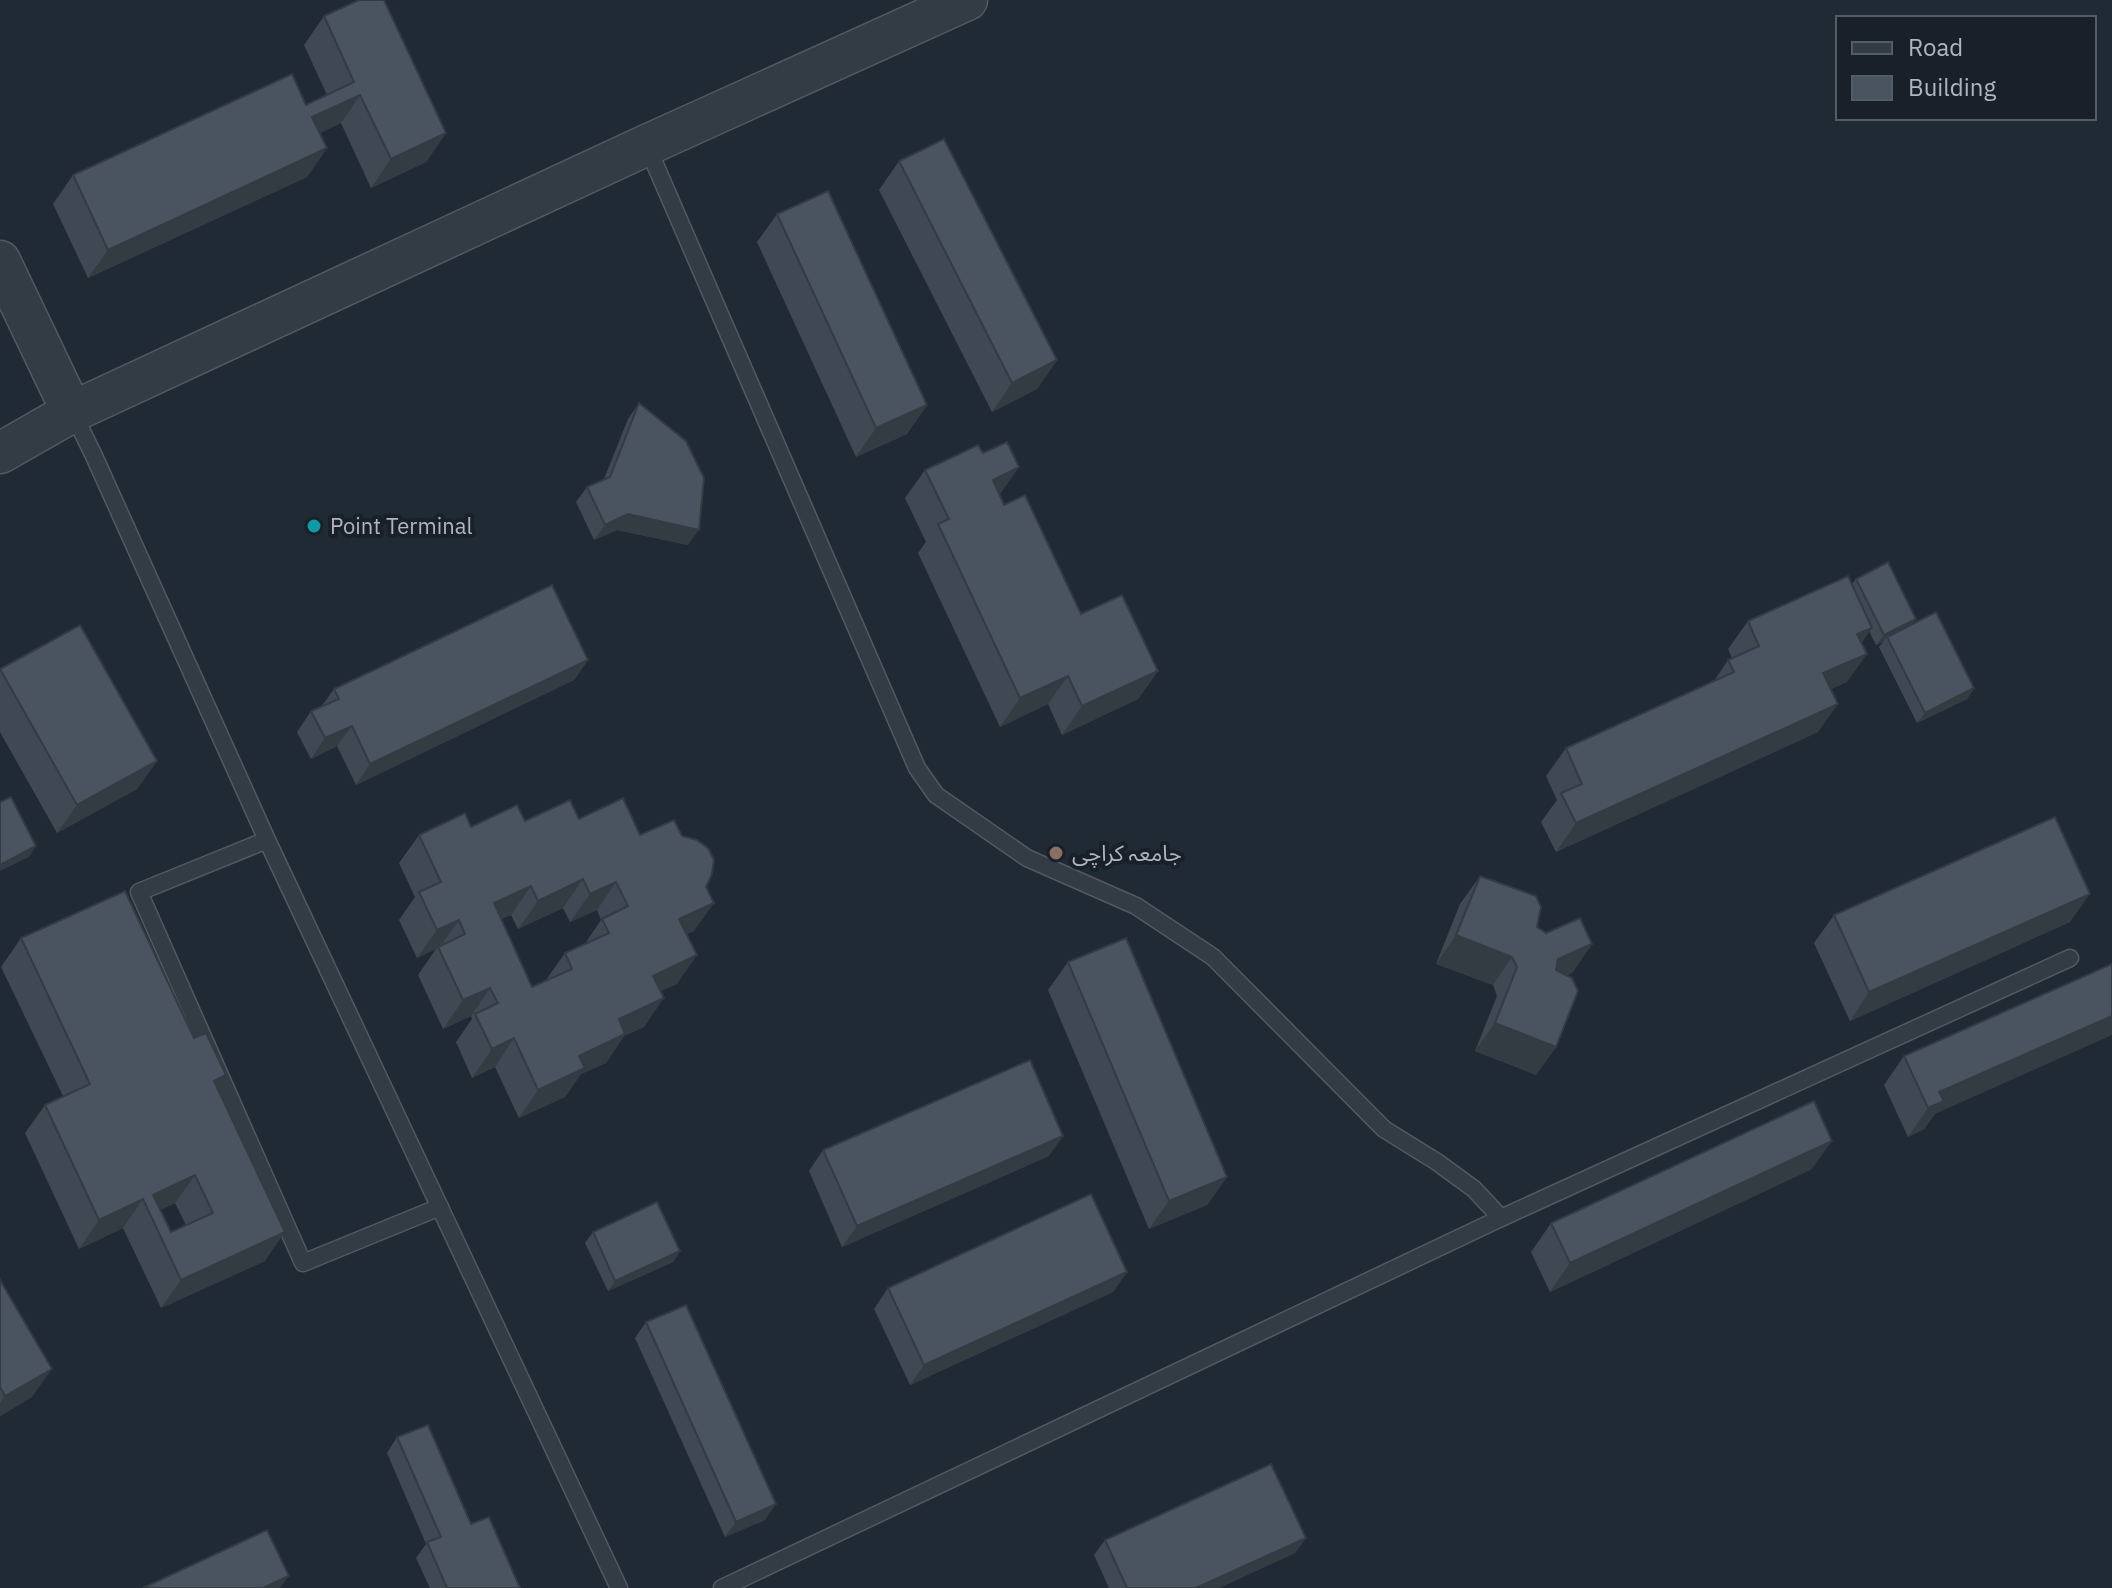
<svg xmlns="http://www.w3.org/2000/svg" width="2112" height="1588" font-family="'IBM Plex Sans','Noto Sans Arabic',sans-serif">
  <rect width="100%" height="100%" fill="#202a34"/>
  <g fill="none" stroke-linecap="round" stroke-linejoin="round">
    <defs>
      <g id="service">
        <polyline points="647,146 917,768 936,795 1027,858 1136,906 1213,957 1384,1129 1437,1162 1474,1189 1501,1218 722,1588"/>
        <polyline points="73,413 94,456 267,840 619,1588"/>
        <polyline points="267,840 139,892 303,1263 440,1207"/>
        <polyline points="1501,1218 2070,958"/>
      </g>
      <g id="tertiary">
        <polyline points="0,261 72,412"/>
        <polyline points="0,453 72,412 647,145 967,0"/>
      </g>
    </defs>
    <use href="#service" stroke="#515963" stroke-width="19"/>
    <use href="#tertiary" stroke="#515963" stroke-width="43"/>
    <use href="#service" stroke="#333b45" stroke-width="16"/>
    <use href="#tertiary" stroke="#333b45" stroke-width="40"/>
  </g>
  <g fill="#3f4853" fill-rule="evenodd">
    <polygon points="324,16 446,133 426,162 371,188 341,123 320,133 327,148 307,177 88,278 53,204 73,175 306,105 327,95 304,45"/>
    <polygon points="899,161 1057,360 1037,389 992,412 879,190"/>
    <polygon points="777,214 927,405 907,434 856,457 757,242"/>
    <polygon points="639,403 688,545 617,530 594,540 576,502 587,487 604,479 628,419"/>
    <polygon points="925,470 1000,495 1004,505 1081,614 1158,671 1138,699 1062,735 1048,704 1000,727 918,553 926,542 905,498"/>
    <polygon points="1856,579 1912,624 1974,688 1967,699 1917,723 1879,647 1883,642 1876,645 1869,631 1861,643 1847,682 1831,689 1818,732 1556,852 1541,822 1557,800 1546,776 1566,748 1714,681 1728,660 1732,658 1728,649 1748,621 1852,584"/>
    <polygon points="588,660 574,680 356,785 337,746 311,759 297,732 311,711 321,707 334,689"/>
    <polygon points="0,669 157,761 137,789 57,833 0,732"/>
    <path d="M 579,819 L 640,835 L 706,887 L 694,931 L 687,934 L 677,984 L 660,991 L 644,1027 L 624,1036 L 606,1063 L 581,1074 L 565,1097 L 519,1118 L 495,1067 L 472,1078 L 456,1042 L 472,1019 L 471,1016 L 443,1029 L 418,975 L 436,949 L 417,958 L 399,920 L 415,897 L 399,863 L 419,835 L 471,827 L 525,821 ZM 563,908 L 570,922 L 597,910 L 601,920 L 584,945 L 565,953 L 546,980 L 532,987 L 501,919 L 511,915 L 518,929 Z"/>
    <polygon points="1480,876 1537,927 1546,933 1592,944 1572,973 1566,975 1556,1047 1536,1075 1475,1051 1497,996 1493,985 1436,964 1460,904"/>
    <polygon points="1834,915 2070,922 1850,1021 1814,943"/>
    <path d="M 21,938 L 217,1088 L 265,1261 L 161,1308 L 123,1228 L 79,1249 L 25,1133 L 45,1105 L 63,1096 L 1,967 ZM 175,1203 L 186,1225 L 171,1232 L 160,1210 Z"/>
    <polygon points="1068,962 1227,1177 1207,1205 1149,1229 1048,990"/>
    <polygon points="1904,1056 1935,1114 1924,1129 1908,1137 1884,1085"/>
    <polygon points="823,1150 1049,1156 842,1247 809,1171"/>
    <polygon points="1812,1169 1550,1292 1531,1252 1551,1223"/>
    <polygon points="593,1232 680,1251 673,1262 608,1291 585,1243"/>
    <polygon points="1127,1272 1113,1292 910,1385 874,1309 888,1288"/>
    <polygon points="0,1280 32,1397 0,1416"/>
    <polygon points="646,1322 765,1520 725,1537 635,1338"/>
    <polygon points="397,1437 471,1524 520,1588 430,1588 416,1558 426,1544 387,1453"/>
    <polygon points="1306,1538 1295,1553 1219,1588 1109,1588 1094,1555 1105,1540"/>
  </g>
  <g fill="#333b43">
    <polygon points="360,95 341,123 293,145 312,117"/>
    <polygon points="446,133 426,162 371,188 391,159"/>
    <polygon points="327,148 307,177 88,278 108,250"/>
    <polygon points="1057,360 1037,389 992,412 1012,383"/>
    <polygon points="927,405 907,434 856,457 876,428"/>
    <polygon points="1019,467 999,496 993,480"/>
    <polygon points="628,514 699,530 688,545 617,530 594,540 605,525"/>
    <polygon points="1916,619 1908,630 1887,637 1883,642 1876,645 1884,635"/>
    <polygon points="1872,628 1852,657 1857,634"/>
    <polygon points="1867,654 1847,682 1804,701 1823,673"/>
    <polygon points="588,660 574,680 356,785 370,764"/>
    <polygon points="1158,671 1138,699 1062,735 1082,706"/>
    <polygon points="1068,676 1048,704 1000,727 1020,698"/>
    <polygon points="1974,688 1967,699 1917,723 1925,713"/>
    <polygon points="1838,704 1818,732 1556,852 1576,823"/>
    <polygon points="352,726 337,746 311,759 325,738"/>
    <polygon points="157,761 137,789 57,833 77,805"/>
    <polygon points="36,846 29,857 0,871 0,865"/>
    <polygon points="583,879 563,908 518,929 538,901"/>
    <polygon points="616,882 597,910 570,922 590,894"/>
    <polygon points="531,886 511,915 474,932 494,903"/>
    <polygon points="2090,894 2070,922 1850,1021 1869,992"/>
    <polygon points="714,903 694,931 660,947 679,919"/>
    <polygon points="459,920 439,948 438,947 436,949 417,958 437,930"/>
    <polygon points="1456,935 1512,957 1493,985 1436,964"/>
    <polygon points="1592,944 1572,973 1538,988 1558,959"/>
    <polygon points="697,955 677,984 633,1004 653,976"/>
    <polygon points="490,988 471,1016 443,1029 463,1000"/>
    <polygon points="664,998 644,1027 624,1036 606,1063 581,1074 565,1097 519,1118 538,1090 579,1056 619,1019"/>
    <polygon points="2112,1016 2112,1035 1935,1114 1924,1129 1908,1137 1939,1092"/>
    <polygon points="1495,1023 1556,1047 1536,1075 1475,1051"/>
    <polygon points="514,1038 495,1067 472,1078 492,1049"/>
    <polygon points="226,1075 206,1104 214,1081"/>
    <polygon points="1063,1136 1049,1156 842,1247 857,1226"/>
    <polygon points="1832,1141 1812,1169 1550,1292 1570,1263"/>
    <polygon points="195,1175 175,1203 150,1215 153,1195"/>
    <polygon points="1227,1177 1207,1205 1149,1229 1169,1201"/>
    <polygon points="143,1199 123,1228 79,1249 99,1220"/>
    <polygon points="285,1232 265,1261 161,1308 181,1280"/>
    <polygon points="680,1251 673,1262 608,1291 615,1281"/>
    <polygon points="1127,1272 1113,1292 910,1385 924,1365"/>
    <polygon points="52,1369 32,1397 0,1416 0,1403 5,1396"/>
    <polygon points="776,1504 765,1520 725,1537 736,1522"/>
    <polygon points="1306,1538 1295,1553 1219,1588 1196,1588"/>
    <polygon points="289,1576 280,1588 263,1588"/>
  </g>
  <g fill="#495460" stroke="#333b43" stroke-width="2" fill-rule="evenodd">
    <polygon points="359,0 384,0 446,133 391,159 360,95 312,117 327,148 108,250 73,175 292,74 306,105 354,82 324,16"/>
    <polygon points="944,139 1057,360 1012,383 899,161"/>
    <polygon points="828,191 927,405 876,428 777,214"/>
    <polygon points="639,403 686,441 704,478 699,530 628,514 605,525 587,487 610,477"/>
    <polygon points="1007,442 1019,467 993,480 1004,505 1025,495 1081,614 1122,595 1158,671 1082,706 1068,676 1020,698 938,524 949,519 925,470 978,445 983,453"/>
    <polygon points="1888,562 1916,619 1884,635 1856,579"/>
    <polygon points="1848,576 1872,628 1857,634 1867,654 1823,673 1838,704 1576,823 1561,793 1582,784 1566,748 1734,672 1728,660 1759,646 1748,621"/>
    <polygon points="552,585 588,660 370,764 352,726 325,738 311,711 339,699 334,689"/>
    <polygon points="1936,612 1974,688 1925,713 1887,637"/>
    <polygon points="80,625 157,761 77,805 0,669"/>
    <polygon points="11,797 36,846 0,865 0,802"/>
    <path d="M 623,798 L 640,835 L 674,820 L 682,836 L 697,840 L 708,848 L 714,860 L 712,874 L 706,887 L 714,903 L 679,919 L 697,955 L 653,976 L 664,998 L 619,1019 L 625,1034 L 579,1056 L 585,1068 L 538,1090 L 514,1038 L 492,1049 L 475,1014 L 498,1003 L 490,988 L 463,1000 L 438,947 L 465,934 L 459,920 L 437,930 L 419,892 L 441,882 L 419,835 L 465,813 L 471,827 L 517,805 L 525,821 L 570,800 L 579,819 ZM 583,879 L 590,894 L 616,882 L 628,906 L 602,919 L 609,933 L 565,953 L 572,969 L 532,987 L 494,903 L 531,886 L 538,901 Z"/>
    <polygon points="2055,817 2090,894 1869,992 1834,915"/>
    <polygon points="1480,876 1536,896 1541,907 1537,927 1546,933 1580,918 1592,944 1558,959 1556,970 1572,978 1578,991 1556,1047 1495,1023 1517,967 1512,957 1456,935"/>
    <path d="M 125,891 L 194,1038 L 206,1033 L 226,1075 L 214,1081 L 285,1232 L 181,1280 L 143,1199 L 99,1220 L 45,1105 L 90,1084 L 21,938 ZM 195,1175 L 213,1213 L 171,1232 L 153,1195 Z"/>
    <polygon points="1126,938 1227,1177 1169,1201 1068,962"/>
    <polygon points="2112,964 2112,1016 1939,1092 1944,1101 1928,1108 1904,1056"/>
    <polygon points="1030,1060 1063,1136 857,1226 823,1150"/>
    <polygon points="1814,1101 1832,1141 1570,1263 1551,1223"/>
    <polygon points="1091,1194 1127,1272 924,1365 888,1288"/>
    <polygon points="657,1202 680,1251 615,1281 593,1232"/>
    <polygon points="0,1280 52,1369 5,1396 0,1387"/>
    <polygon points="686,1305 776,1504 736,1522 646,1322"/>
    <polygon points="428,1425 471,1524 489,1517 520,1588 447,1588 427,1542 441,1537 397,1437"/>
    <polygon points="1271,1464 1306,1538 1196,1588 1127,1588 1105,1540"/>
    <polygon points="267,1530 289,1576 263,1588 143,1588"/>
  </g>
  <circle fill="#0f9aa8" stroke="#192029" stroke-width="3" cx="314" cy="526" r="8"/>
  <circle fill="#8d6e63" stroke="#192029" stroke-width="3" cx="1056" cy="853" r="8"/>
  <g text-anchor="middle" stroke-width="8" stroke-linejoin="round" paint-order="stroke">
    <g font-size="22" fill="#adb6c2" stroke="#192029" text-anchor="start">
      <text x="330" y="534">Point Terminal</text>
      <text x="1072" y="861">جامعہ کراچی</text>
    </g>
  </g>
  <rect x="1836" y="16" width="260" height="104" fill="#192029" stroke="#545c66" stroke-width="2"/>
  <rect x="1852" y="42" width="40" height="12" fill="#333b45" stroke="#545c66" stroke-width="2"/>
  <text x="1908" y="56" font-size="24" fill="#adb6c2">Road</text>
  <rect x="1852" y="76" width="40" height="24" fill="#495460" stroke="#545c66" stroke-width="2"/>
  <text x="1908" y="96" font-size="24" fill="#adb6c2">Building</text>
</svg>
